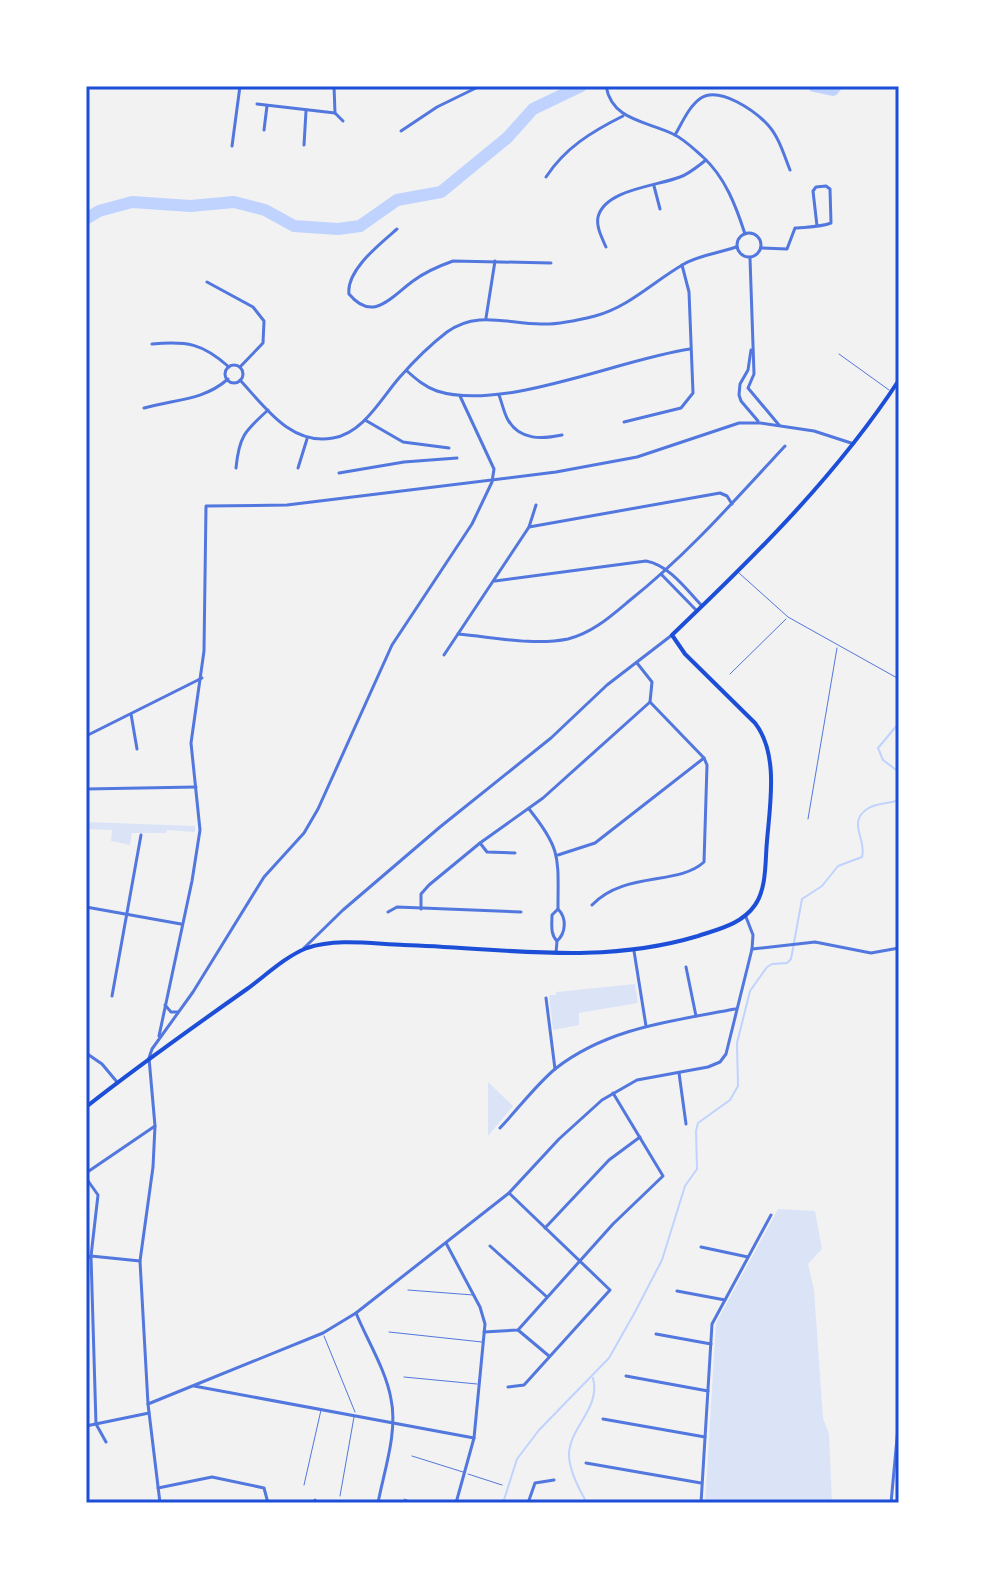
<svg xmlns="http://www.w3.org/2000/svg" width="985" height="1589" font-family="'Alegreya Sans',sans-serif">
  <rect width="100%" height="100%" fill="#f2f2f2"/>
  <g fill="#dbe4f7">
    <polygon points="86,822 195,826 195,832 167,830 166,833 132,833 130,845 111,841 112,830 86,829"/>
    <polygon points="635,984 638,1003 579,1013 579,1025 553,1030 549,995 556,995 556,992"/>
    <polygon points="488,1082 513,1106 488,1136"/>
    <polygon points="778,1209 815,1211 822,1249 808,1264 814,1290 823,1418 829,1434 832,1503 705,1503 716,1323"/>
  </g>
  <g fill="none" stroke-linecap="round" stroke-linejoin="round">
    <g stroke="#bfd3fe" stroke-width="2">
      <polyline points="899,723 878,748 883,760 899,772"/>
      <path d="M 503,1503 L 517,1459 L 539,1430 L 609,1358 L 635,1312 L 662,1260 L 685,1186 L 697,1169 L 696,1131 L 698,1123 L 730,1100 L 738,1086 L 737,1043 L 750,991 L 767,967 L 772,964 L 787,963 L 791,959 L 802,899 L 822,886 L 838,866 L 862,857 C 867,839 847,823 867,809 C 877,802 890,804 899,800"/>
      <path d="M 587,1503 C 580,1491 569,1469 569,1455 C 569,1427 601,1409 593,1378"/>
    </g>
    <g stroke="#bfd3fe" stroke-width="12">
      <polyline points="814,86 833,90 836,86"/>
      <polyline points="86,219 99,211 132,202 190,206 234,202 265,210 294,226 338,229 360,226 397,200 441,192 507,138 533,109 581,86"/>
    </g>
    <g stroke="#5277de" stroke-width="1">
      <polyline points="839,354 889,390"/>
      <polyline points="739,573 788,617 899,679"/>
      <polyline points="730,674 786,619"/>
      <polyline points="808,819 837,648"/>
      <polyline points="408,1290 473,1295"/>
      <polyline points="389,1332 482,1342"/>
      <polyline points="324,1336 355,1412"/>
      <polyline points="404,1377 477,1384"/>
      <polyline points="412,1456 463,1472"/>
      <polyline points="468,1474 502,1485"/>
      <polyline points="304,1485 321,1410"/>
      <polyline points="340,1496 354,1417"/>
      <polyline points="404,1499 416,1503"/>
    </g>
    <g stroke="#5277de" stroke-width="3">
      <polyline points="334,86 335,113 343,121"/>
      <path d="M 606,86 C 612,121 647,121 673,134 C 684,139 694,149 703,157 C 725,177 736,206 745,234"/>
      <polyline points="257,104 335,113"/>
      <polyline points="264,130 267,106"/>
      <polyline points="401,131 437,107 480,86"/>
      <path d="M 675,135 C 682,123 689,106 701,98 C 720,86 755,111 768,125 C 779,137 784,155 790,170"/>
      <polyline points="304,145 306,111"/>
      <polyline points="232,146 240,86"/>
      <path d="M 546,177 C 565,148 591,132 623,116"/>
      <polyline points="654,186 660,209"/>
      <path d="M 397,229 C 381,243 346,270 349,294 C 373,323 391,297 413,281 C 425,272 439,266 453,261 L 551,263"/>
      <circle cx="749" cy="245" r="12"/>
      <path d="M 606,247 C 602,238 596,227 598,217 C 605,189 658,186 680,177 C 689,174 698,166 706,160"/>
      <path d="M 761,248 L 787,249 L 795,228 L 797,228 C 808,227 821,227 831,223 L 830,189 L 826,186 L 816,187 L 813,191 L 817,226"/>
      <polyline points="750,258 754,374 748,388 779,425"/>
      <polyline points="207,282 253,307 264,321 263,343 240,367"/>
      <polyline points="486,318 495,261"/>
      <path d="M 152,344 C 187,341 202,343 229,367"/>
      <polyline points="751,350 748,370 740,384 739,395 741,401 758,421"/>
      <circle cx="234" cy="374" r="9"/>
      <path d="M 407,371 C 416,379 425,387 437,391 C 503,412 620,359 690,349"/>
      <path d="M 240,380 C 265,407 291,446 333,438 C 363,433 380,400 399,378 C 413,362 430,345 447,332 C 477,310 508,324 541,324 C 558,325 579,320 595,316 C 629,307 654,281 684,264 C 699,255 720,253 736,247"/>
      <path d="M 499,395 C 502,403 504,413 508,420 C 520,441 543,439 562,435"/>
      <path d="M 144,408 C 175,399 203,401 228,379"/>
      <polyline points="365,420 403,442 449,448"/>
      <polyline points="624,422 681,408 693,393 689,292 682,265"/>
      <path d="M 236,468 C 239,436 245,431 268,410"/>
      <polyline points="298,468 307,439"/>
      <polyline points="339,473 404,462 457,458"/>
      <polyline points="529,527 720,493 727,496 732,504"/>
      <polyline points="661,574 697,611"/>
      <path d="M 495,581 L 646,561 C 669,565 687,590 702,606"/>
      <path d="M 458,634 C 493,637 533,646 568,639 C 592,633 610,617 629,601 C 687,555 735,500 785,446"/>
      <polyline points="444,655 529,527 536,505"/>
      <polyline points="637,663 652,682 650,702"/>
      <polyline points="131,714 137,749"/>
      <polyline points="86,736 202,678"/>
      <polyline points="86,789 196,787"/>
      <path d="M 529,809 C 562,850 558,858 558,909 C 567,918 566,933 557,941"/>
      <polyline points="480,843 487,852 515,853"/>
      <polyline points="558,855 595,843 704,758"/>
      <polyline points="86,907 181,924"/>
      <path d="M 421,909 L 421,894 L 429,885 L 480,843 L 543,798 L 650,702 L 704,758 L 707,765 L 704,862 C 678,886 624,871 592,905"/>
      <polyline points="388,912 397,907 521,912"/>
      <polyline points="304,948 343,910 440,827 551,738 607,685 672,635"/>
      <polyline points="752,949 815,942 871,953 899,948"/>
      <polyline points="634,951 646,1026"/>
      <path d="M 556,953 L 557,941 C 550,934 552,924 552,915 L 558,909"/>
      <polyline points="686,967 696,1016"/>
      <polyline points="112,996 141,835"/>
      <polyline points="546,998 555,1069"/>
      <polyline points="165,1005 171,1012 178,1012"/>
      <polyline points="159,1036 192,881 200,830 191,743 204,651 206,506 287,505 556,472 637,457 739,423 760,423 814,431 851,443"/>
      <polyline points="86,1053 102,1064 117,1082"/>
      <polyline points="679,1073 686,1124"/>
      <path d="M 500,1128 C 518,1109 535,1086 555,1069 C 607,1028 672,1021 735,1009"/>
      <polyline points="86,1173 155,1126"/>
      <polyline points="86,1178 98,1195 91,1256 96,1424 106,1442"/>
      <polyline points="545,1228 609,1160 640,1137"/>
      <polyline points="446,1243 480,1307 485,1324 474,1438 456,1503"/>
      <polyline points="490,1246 547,1297"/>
      <polyline points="701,1247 748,1257"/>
      <polyline points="86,1259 91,1256 140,1261"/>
      <polyline points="677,1291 725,1300"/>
      <path d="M 356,1313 C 367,1340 386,1370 391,1399 C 398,1432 384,1471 378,1503"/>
      <polyline points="518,1330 549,1356"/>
      <polyline points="484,1332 518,1330 613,1224 663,1176 613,1093"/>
      <polyline points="656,1334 711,1344"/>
      <polyline points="626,1376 708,1391"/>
      <polyline points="194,1386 474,1438"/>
      <polyline points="508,1387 524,1385 610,1290 509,1193"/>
      <polyline points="148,1404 323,1333 356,1313 509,1193 559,1139 602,1100 637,1080 708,1067 720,1062 726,1054 752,949 753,935 746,917"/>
      <polyline points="603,1419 705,1437"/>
      <polyline points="86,1426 149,1413"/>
      <polyline points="586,1463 701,1483"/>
      <polyline points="158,1488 212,1477 264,1488 268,1503"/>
      <polyline points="160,1503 148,1404 140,1261 153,1167 155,1126 149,1058 152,1049 193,992 264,877 304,833 318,809 392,645 472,524 492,482 494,469 460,396"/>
      <polyline points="315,1503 315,1500"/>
      <polyline points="528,1503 535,1483 554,1480"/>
      <polyline points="701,1503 712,1324 771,1215"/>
      <polyline points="891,1503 899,1417"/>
    </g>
    <path stroke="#1d4ed8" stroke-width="4" d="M 86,1107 C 138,1066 193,1027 247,989 C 265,976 286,956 307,948 C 337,938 373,944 404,945 C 505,948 598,966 698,936 C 719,929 742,924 755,905 C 767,888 765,861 767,841 C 770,804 779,754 755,723 L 685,654 L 672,635 C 754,557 837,475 899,380"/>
  </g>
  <rect width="985" height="1589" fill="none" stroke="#ffffff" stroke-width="176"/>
  <rect x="88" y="88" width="809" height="1413" fill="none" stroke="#1d4ed8" stroke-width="3"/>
</svg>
